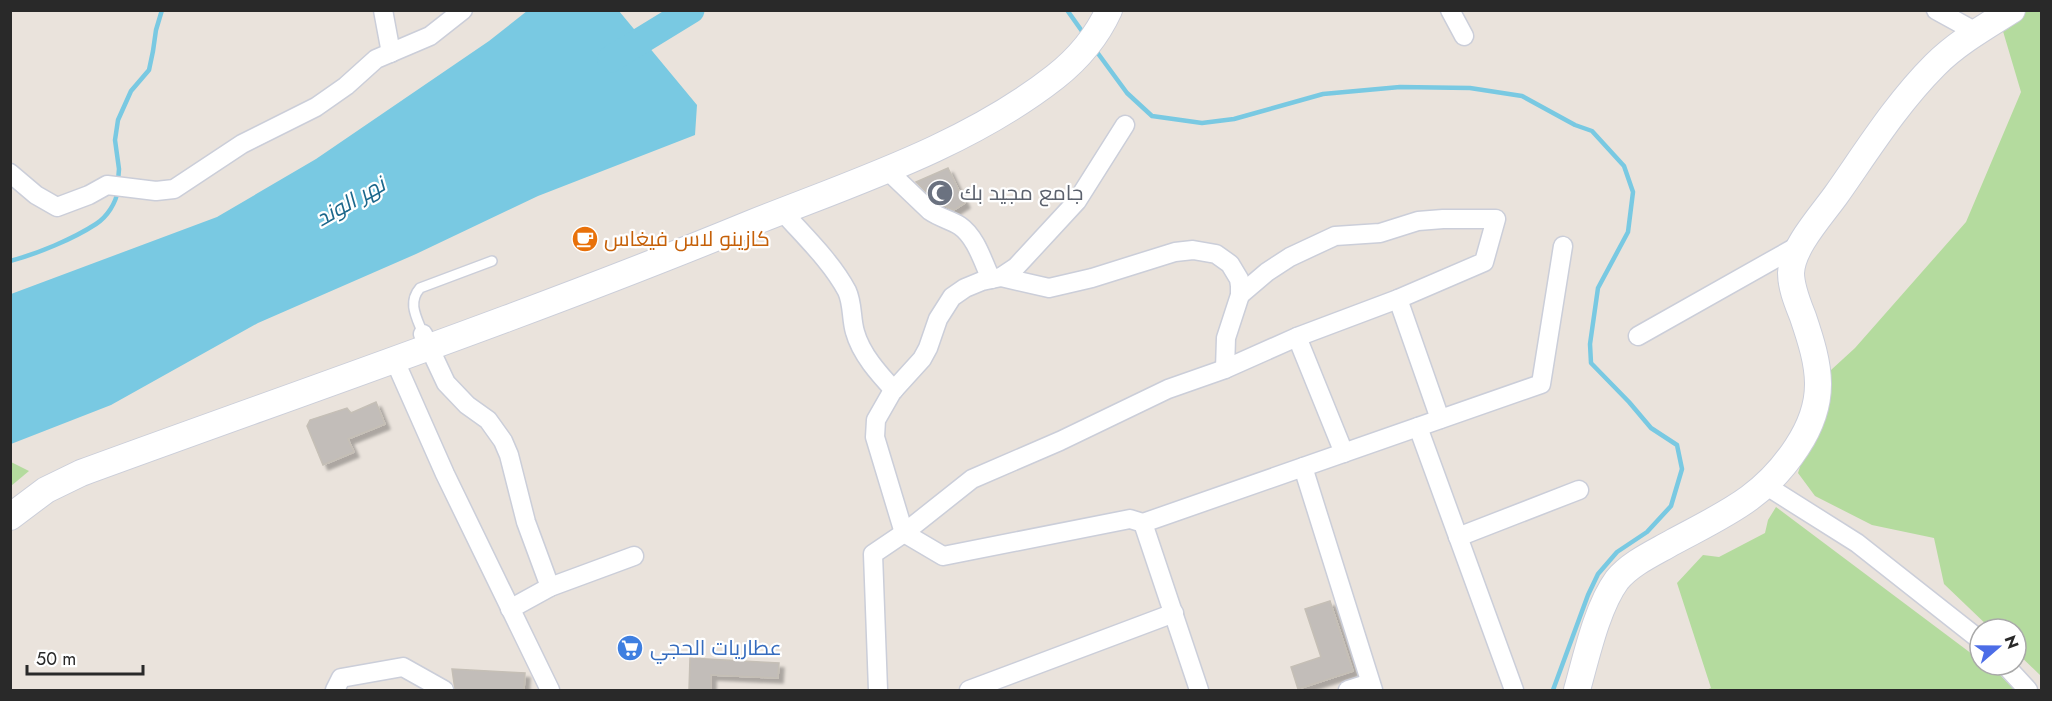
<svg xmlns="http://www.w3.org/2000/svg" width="2052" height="701" font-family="Jost,Cairo,sans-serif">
  <defs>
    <filter id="shadow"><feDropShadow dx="5" dy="5" stdDeviation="1.5" flood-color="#0004"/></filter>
  </defs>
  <rect width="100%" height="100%" fill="#eae3dc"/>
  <g fill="#b4db9e">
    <polygon points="1997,11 2041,11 2041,676 2016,652 2016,629 1991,629 1944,584 1934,538 1872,525 1815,496 1798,473 1831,370 1855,348 1966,222 2021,92"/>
    <polygon points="11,462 29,471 11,486 10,486"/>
    <path d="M 1776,507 L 1980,660 L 1980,665 C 1994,665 2005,681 2015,690 L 1706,690 L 1711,688 L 1677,583 L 1703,555 L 1719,557 L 1765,533 L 1768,520 Z"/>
  </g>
  <polygon fill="#79c9e2" points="527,11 619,11 697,105 695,135 538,196 416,254 258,323 111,405 11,444 11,294 217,217 316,159 489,41"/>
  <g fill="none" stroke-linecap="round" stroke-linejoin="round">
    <g stroke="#79c9e2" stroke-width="4.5">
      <polyline points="1067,10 1084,34"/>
      <polyline points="1094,48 1127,93 1152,116 1202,123 1234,119 1323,94 1400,87 1470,88 1522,96 1575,125 1592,131 1624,166 1633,192 1628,232 1598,288 1590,344 1591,363 1629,402 1651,428 1677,445 1682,469 1671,506 1647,532 1617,552 1598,574 1588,595 1553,690"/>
      <polyline points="118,181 119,169 115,140 118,120 131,91 149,70 153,51 156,30 162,10"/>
      <path d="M 10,261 C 37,254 73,239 96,224 C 107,217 116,203 118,190"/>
    </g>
    <polyline stroke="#79c9e2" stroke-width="27" points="611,59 691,10"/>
  </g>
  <g fill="#c2bdb9" stroke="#c5bfb6" stroke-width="1.5" filter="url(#shadow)">
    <polygon points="948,168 965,203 954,210 937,202 916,182"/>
    <polygon points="376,402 385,424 348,439 354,452 323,465 307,426 310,420 347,408 351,413"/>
    <polygon points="1330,601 1353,671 1298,689 1291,667 1321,657 1305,609"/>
    <polygon points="690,658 779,663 778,678 711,675 711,690 689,690"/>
    <polygon points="452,669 525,673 524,690 455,690"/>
  </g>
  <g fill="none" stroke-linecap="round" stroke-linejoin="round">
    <defs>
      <path id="lane" d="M 423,334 C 417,318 407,303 420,288 L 492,261"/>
      <g id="street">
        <polyline points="383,10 391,53"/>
        <polyline points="1450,10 1464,36"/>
        <polyline points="1936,10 1976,32"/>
        <polyline points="1125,125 1077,201 1016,267 1001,277 982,281 965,288 952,297 938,319 928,348 922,359 892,392 876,420 875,437 904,533 943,556 1130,519 1143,523 1541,384 1563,246"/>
        <path d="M 886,169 L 930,211 C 940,218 951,220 960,226 C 976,237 983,262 991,279"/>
        <polyline points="10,173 36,195 57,207 89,195 107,185 156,191 174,189 242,144 316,107 346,86 376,59 430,36 463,10"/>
        <path d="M 782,211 C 804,236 831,261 847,291 C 853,304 851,319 855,332 C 861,354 879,374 894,390"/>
        <polyline points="1001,277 1049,288 1092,278 1175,252 1193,250 1216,254 1230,264 1239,279 1240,286 1240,295 1226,338 1225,369"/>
        <polyline points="1398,299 1440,419"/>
        <polyline points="423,334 446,383 467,405 488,420 503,441 509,455 526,522 550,587"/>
        <polyline points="1638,336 1803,243"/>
        <polyline points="1297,337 1344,453"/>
        <polyline points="395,361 445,474 550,690"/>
        <polyline points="1418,427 1514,690"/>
        <polyline points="1303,467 1373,690"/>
        <polyline points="1765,485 1857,543 1980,640"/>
        <polyline points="1143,523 1199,690"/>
        <polyline points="1458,537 1579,490"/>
        <polyline points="510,609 550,587 634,556"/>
        <polyline points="2005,665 2028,690"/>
        <polyline points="335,690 341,678 403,667 444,690"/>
        <polyline points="878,690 873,554 904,533 972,479 1060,441 1168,389 1225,369 1297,337 1398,299 1484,262 1496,219 1443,219 1418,221 1380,233 1335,236 1290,257 1267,272 1240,295"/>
        <polyline points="969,690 1174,613"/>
        <polyline points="1348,690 1370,683"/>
      </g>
      <g id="secondary">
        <path d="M 10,517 L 46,490 L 81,473 C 305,391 531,314 752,223 C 855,182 967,146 1055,77 C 1078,59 1097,36 1109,10"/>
        <path d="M 1577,690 C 1586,658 1597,607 1617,580 C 1631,563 1654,553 1673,542 C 1725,514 1764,498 1797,447 C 1828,400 1820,367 1803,317 C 1798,304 1791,288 1791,273 C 1792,247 1821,216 1836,195 C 1867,151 1896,104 1935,65 C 1957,43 1985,27 2012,10"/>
      </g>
    </defs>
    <use href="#lane" stroke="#cbced9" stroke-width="12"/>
    <use href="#street" stroke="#cbced9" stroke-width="21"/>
    <use href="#secondary" stroke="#cbced9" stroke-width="28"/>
    <use href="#lane" stroke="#fff" stroke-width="9"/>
    <use href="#street" stroke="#fff" stroke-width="18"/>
    <use href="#secondary" stroke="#fff" stroke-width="26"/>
  </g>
  <defs>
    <symbol id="mosque-disc" viewBox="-11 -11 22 22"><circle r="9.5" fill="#6b7280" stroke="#fff"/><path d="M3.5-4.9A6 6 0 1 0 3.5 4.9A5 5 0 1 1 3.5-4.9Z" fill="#fff"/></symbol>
    <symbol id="cafe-disc" viewBox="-11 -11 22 22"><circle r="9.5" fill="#e8710a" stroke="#fff"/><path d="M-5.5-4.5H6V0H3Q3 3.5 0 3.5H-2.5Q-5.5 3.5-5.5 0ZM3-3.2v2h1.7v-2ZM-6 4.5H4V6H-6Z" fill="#fff"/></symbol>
    <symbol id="supermarket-disc" viewBox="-11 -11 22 22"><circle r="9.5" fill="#3f7fe0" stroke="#fff"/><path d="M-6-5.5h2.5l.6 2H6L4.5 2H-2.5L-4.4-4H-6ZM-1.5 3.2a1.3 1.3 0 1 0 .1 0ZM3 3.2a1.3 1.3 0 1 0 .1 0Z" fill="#fff"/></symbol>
  </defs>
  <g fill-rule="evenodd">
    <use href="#mosque-disc" x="925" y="178" width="30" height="30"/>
    <use href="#cafe-disc" x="570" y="224" width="30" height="30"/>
    <use href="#supermarket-disc" x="615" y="633" width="30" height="30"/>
  </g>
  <g text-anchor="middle" stroke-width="4.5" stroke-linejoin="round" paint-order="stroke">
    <g font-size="21" fill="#5b616d" stroke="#fff" text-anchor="start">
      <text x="960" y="200">جامع مجيد بك</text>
    </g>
    <g font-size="21" fill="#c56008" stroke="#fff" text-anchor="start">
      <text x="604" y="246">كازينو لاس فيغاس</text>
    </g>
    <g font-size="21" fill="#366cbe" stroke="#fff" text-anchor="start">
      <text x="650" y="655">عطاريات الحجي</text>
    </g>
    <g font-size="22" font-style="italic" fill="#1b678b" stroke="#fff">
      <text transform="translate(350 201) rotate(-30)" y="8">نهر الوند</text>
    </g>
  </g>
  <rect width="2052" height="701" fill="none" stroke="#292929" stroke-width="24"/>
  <g transform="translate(1998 647) rotate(70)"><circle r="28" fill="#ffffff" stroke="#a9a9a9" stroke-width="1.5"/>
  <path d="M0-4.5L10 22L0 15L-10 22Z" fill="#4c6de7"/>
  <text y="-9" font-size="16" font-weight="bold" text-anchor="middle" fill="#292929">N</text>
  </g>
  <path d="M27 665v9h116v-9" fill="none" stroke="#292929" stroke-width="3"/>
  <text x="36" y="665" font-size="18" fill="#292929" stroke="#ffffff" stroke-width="4.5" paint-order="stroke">50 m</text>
</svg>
